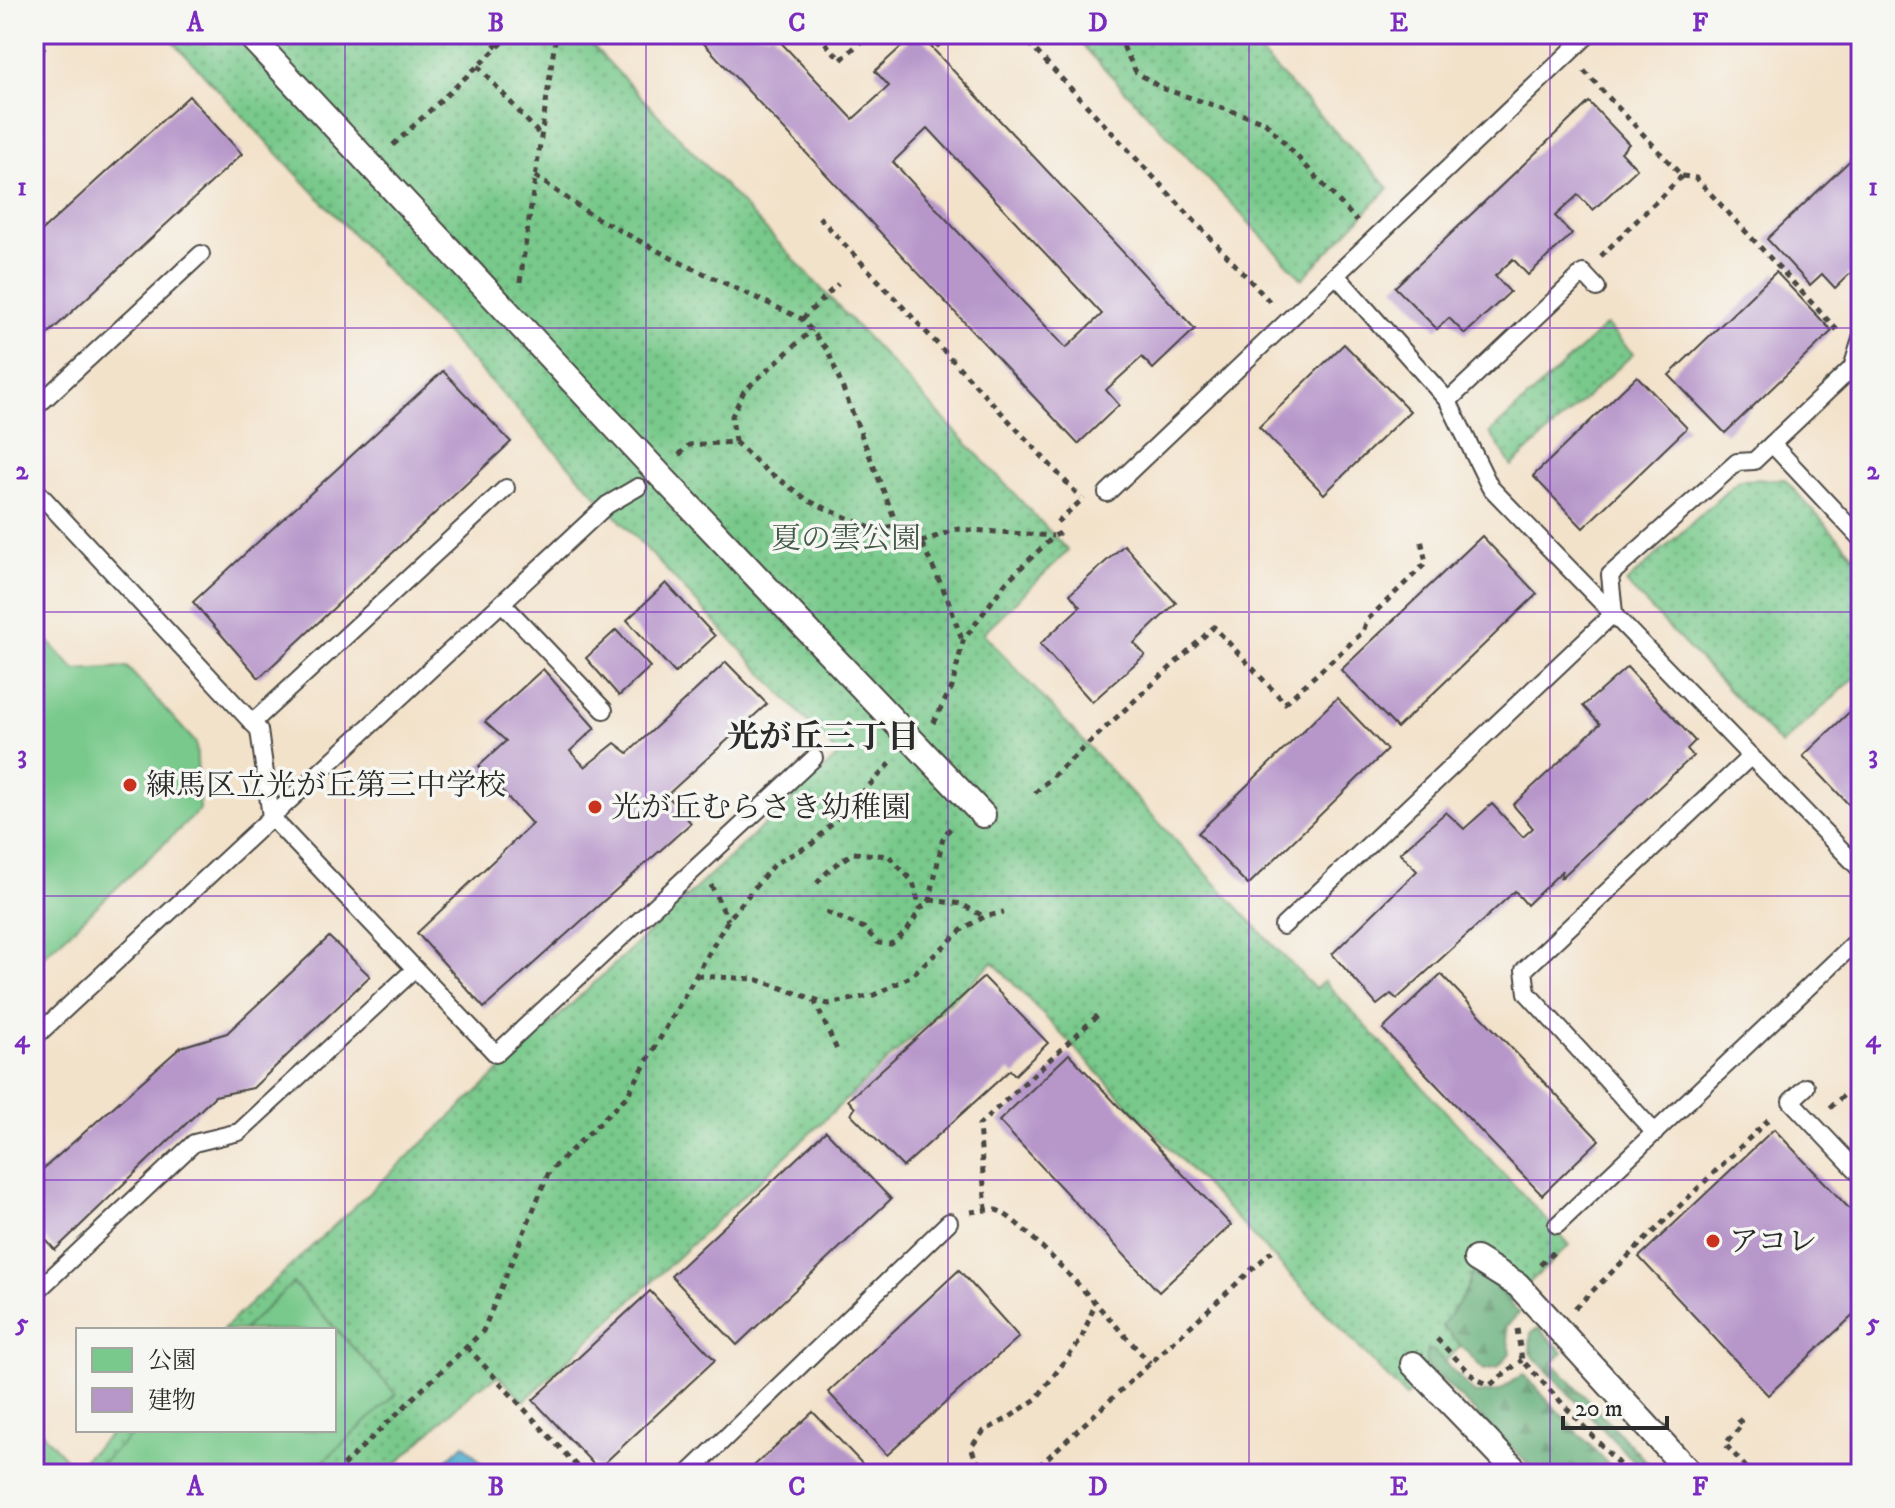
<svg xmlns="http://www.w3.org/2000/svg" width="1895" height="1508" font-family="'IM FELL DW Pica','Noto Serif JP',serif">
  <defs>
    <pattern id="green-dots" width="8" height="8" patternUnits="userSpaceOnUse" patternTransform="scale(2)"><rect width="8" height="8" fill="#78c98b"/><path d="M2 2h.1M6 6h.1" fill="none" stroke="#63a372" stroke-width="1.8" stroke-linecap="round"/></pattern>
    <pattern id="forest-firs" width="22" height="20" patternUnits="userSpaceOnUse" patternTransform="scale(2)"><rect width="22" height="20" fill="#62ad77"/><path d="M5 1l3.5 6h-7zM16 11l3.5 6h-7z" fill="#518d62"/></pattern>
  </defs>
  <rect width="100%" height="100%" fill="#f6f6f2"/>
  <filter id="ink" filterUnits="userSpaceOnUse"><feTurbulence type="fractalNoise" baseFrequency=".0125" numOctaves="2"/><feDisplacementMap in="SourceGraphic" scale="16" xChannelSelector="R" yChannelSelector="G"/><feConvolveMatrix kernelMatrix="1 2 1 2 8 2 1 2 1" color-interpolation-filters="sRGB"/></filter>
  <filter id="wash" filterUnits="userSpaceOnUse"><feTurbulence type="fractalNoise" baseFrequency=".006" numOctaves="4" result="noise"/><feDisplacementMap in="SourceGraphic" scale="32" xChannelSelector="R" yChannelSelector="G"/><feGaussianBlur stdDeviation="1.8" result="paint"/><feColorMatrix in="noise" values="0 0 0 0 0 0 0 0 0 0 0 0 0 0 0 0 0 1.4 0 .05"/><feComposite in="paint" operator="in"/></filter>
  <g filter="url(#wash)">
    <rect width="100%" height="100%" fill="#f3e2ca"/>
    <g fill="url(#green-dots)" stroke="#527a5b" stroke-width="2">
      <polygon points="166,34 582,34 1068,551 983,633 1268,940 1315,989 1324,981 1570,1245 1406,1397 993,962 524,1401 499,1376 474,1390 386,1474 67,1474 115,1430 334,1430 334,1330 222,1330 839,755"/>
      <polygon points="1072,34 1242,34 1389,188 1302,279"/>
      <polygon points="1606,325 1633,354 1512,466 1490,433"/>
      <polygon points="1784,479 1861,563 1861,672 1781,745 1626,583 1739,480"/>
    </g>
    <g fill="url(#forest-firs)" stroke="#466c51" stroke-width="2">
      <path d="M 1471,1275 L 1488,1279 L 1519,1313 L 1506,1327 L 1510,1353 L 1498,1367 L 1484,1370 L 1442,1326 C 1454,1307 1466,1298 1471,1275 Z"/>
      <polygon points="1539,1328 1563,1352 1553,1363 1658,1474 1646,1474 1530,1353 1531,1332"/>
      <polygon points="1428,1350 1434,1351 1475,1394 1499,1391 1523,1374 1617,1474 1538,1474 1426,1364"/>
    </g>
    <g fill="#78c98b" stroke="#527a5b" stroke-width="2">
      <polygon points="34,626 75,670 127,667 196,743 200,810 34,965"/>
      <polygon points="293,1283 396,1394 310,1474 90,1474 137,1430 334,1430 334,1330 243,1330"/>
      <polygon points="34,1424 67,1460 53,1474 34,1474"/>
    </g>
    <polygon fill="#4fabcd" stroke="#3d6b7c" stroke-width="2" points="464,1444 492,1474 432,1474"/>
    <g id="blocks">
      <g fill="#b797ca" fill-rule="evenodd">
        <path d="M 695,34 L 773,34 L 853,119 L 889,86 L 875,71 L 915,34 L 919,34 L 1195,329 L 1153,369 L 1142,357 L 1106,390 L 1119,405 L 1078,444 ZM 928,128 L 1102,314 L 1066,348 L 893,162 Z"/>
        <polygon points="34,37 45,49 34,59"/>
        <polygon points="189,96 242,154 34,347 34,238"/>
        <polygon points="1589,102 1629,144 1621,152 1637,169 1593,210 1578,195 1555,216 1572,234 1528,275 1513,259 1495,276 1510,292 1465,334 1449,318 1437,329 1395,287"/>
        <polygon points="1861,150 1861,263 1835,288 1822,274 1810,285 1767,239"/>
        <polygon points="1776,272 1832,331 1725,433 1669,375"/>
        <polygon points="1344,344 1410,411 1324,494 1259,427"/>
        <polygon points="443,371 511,442 259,678 193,602"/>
        <polygon points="1637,376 1687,428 1583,528 1533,476"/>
        <polygon points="1482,536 1537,594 1397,728 1341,670"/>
        <polygon points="1124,545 1176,603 1134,643 1145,655 1092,702 1040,644 1080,607 1070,594"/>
        <polygon points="666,583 715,636 675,673 627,620"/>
        <polygon points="616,630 650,667 619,696 586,658"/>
        <polygon points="726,662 767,704 667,795 691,823 484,1008 417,933 532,824 479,766 506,741 485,722 543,669 595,728 570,751 585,767 615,743 628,753"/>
        <polygon points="1627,667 1695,741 1687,749 1693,756 1560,879 1563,870 1527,905 1515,891 1397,999 1391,994 1377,1005 1332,954 1417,871 1400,853 1446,812 1464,829 1492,804 1523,837 1533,828 1513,805 1600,724 1583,706"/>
        <polygon points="1337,698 1387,750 1248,885 1198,833"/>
        <polygon points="1861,701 1861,799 1852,808 1803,756"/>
        <polygon points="329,937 370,976 253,1088 215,1096 55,1250 34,1227 34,1177 181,1047 227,1033"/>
        <polygon points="1441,974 1599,1140 1542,1195 1383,1029"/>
        <polygon points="984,977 1048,1043 1015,1075 1010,1070 903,1167 851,1114 855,1108 848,1100"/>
        <polygon points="1069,1054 1231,1225 1159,1292 999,1121"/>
        <polygon points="1774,1129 1861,1221 1861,1308 1768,1395 1639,1257"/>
        <polygon points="826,1131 891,1199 737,1345 671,1276"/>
        <polygon points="959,1270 1019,1337 887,1455 828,1392"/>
        <polygon points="650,1291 715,1360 598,1469 533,1400"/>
        <polygon points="813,1412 872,1474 745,1474"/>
      </g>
    </g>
  </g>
  <g filter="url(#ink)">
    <use href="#blocks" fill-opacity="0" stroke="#494643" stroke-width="2"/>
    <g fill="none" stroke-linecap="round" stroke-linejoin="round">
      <defs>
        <g id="service">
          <polyline points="1336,275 1448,401 1490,487 1861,870"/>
          <polyline points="1448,401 1583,273 1597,288"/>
          <polyline points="34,409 201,254"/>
          <polyline points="1772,444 1861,539"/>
          <polyline points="34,488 259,730 271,817 496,1054 814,758"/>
          <polyline points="1107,493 1589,34"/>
          <polyline points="502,603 604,710"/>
          <polyline points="252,723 506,488"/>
          <polyline points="1283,926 1614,613 1610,575 1737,462 1754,461 1852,368 1861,339"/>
          <polyline points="34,1038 607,505 638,487"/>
          <polyline points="1806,1087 1791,1101 1861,1175"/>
          <polyline points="1655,1133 1527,993 1524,970 1751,756"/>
          <polyline points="1557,1225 1861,937"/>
          <polyline points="34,1294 194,1143 239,1132 415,969"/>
          <polyline points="688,1474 949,1222"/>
        </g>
        <g id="pedestrian">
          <polyline points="248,34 660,475 983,815"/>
          <polyline points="1476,1259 1518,1285 1691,1474"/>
          <polyline points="1413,1364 1519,1474"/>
        </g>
      </defs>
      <use href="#service" stroke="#494643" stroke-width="20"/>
      <use href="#pedestrian" stroke="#494643" stroke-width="28"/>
      <g stroke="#494643" stroke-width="5" stroke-dasharray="6 6" stroke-linecap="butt">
        <polyline points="486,34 498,47"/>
        <polyline points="817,34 841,60 869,34"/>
        <polyline points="927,34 944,51"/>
        <polyline points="1020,34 1270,302"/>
        <polyline points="1121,34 1124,48 1136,72 1161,88 1265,122 1357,221"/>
        <polyline points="478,66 540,135"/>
        <polyline points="1584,71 1682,176 1601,256"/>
        <polyline points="393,145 512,34"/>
        <polyline points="535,176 591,215 675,260 802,319 828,351 897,525 921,542 947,597 962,640"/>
        <polyline points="1682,176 1696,178 1837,330"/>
        <polyline points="819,217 1081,498"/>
        <polyline points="520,282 556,34"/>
        <polyline points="802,319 838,284"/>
        <polyline points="735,442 732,416 744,391 812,330"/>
        <polyline points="679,455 689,445 735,442 763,468 809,501 875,530 897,525"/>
        <polyline points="1057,522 1084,498"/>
        <polyline points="921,542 957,529 1053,536"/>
        <polyline points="933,723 952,687 963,641 1006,582 1054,536 1065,531"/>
        <polyline points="1035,793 1214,627 1285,703 1363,632 1367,620 1426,563 1421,539"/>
        <polyline points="817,883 832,867 853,853 889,856 913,882 920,909"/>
        <polyline points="711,885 728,920"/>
        <polyline points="930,900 961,904 983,916"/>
        <polyline points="826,912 864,928 878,943 891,944 907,931 920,909 930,900 943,837 953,825"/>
        <polyline points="697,976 756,979 828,1004 874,995 910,977 964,928 984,917 1004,912"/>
        <polyline points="814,1000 837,1050"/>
        <polyline points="1830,1108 1861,1079"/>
        <polyline points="986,1210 979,1125 1098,1015"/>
        <path d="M 971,1212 C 978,1211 989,1209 996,1210 C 1020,1215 1126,1338 1150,1363"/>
        <polyline points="1540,1265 1556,1250"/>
        <polyline points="1575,1308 1769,1119 1772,1122"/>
        <polyline points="1517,1329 1522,1360 1628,1474"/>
        <polyline points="1437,1339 1476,1379 1490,1385 1522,1360"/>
        <polyline points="467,1347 584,1474"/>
        <polyline points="1738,1419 1743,1424 1725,1444 1752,1474"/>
        <polyline points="334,1474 483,1331 549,1172 627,1096 728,920 774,864 812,844 894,760"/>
        <polyline points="989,1474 976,1460 971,1447 984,1431 1007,1419 1036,1399 1081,1340 1095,1304"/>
        <polyline points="1030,1474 1272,1251"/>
      </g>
      <use href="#service" stroke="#fff" stroke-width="16"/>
      <use href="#pedestrian" stroke="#fff" stroke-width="24"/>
    </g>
  </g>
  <path fill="none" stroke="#7b2cbf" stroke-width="2" stroke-opacity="0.55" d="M 345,34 L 345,1474M 646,34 L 646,1474M 948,34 L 948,1474M 1249,34 L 1249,1474M 1550,34 L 1550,1474M 34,328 L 1861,328M 34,612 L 1861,612M 34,896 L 1861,896M 34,1180 L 1861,1180"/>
  <g fill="#c8321e" stroke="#f6f6f2" stroke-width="3">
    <circle cx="130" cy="785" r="8"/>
    <circle cx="595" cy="807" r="8"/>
    <circle cx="1713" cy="1241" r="8"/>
  </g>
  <g text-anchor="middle" stroke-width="7" stroke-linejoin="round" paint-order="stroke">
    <g font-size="30" fill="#425a48" stroke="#f6f6f2">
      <text x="846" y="548">夏の雲公園</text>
    </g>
    <g font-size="30" fill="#2b2b2b" stroke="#f6f6f2" text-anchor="start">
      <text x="146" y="795">練馬区立光が丘第三中学校</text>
      <text x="611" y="817">光が丘むらさき幼稚園</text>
      <text x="1729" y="1251">アコレ</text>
    </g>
    <g font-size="32" font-weight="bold" fill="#2b2b2b" stroke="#f6f6f2">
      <text x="823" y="747">光が丘三丁目</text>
    </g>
  </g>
  <rect width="1895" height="1508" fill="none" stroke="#f6f6f2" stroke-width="88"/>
  <rect x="76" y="1328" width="260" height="104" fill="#f6f6f2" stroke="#a5a5a2" stroke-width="2"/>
  <rect x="92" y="1348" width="40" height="24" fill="#78c98b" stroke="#a5a5a2" stroke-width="2"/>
  <text x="148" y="1368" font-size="24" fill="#2b2b2b">公園</text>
  <rect x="92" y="1388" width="40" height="24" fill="#b797ca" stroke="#a5a5a2" stroke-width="2"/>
  <text x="148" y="1408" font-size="24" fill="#2b2b2b">建物</text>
  <path d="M1563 1416v12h104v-12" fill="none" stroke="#2b2b2b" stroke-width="4"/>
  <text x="1575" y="1416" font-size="24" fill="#2b2b2b" stroke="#f6f6f2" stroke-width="6" paint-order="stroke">20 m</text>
  <rect x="44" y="44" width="1807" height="1420" fill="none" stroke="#7b2cbf" stroke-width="3"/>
  <g font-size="26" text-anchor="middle" font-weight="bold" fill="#7b2cbf">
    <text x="195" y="31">A</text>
    <text x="496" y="31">B</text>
    <text x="797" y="31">C</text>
    <text x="1098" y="31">D</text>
    <text x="1399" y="31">E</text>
    <text x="1700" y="31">F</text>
    <text x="22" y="195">1</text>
    <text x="1873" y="195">1</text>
    <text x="22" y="479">2</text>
    <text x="1873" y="479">2</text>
    <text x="22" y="763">3</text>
    <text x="1873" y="763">3</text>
    <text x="22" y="1047">4</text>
    <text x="1873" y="1047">4</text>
    <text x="22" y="1331">5</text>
    <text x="1873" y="1331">5</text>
    <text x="195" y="1495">A</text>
    <text x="496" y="1495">B</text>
    <text x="797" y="1495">C</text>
    <text x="1098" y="1495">D</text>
    <text x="1399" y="1495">E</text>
    <text x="1700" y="1495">F</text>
  </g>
</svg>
